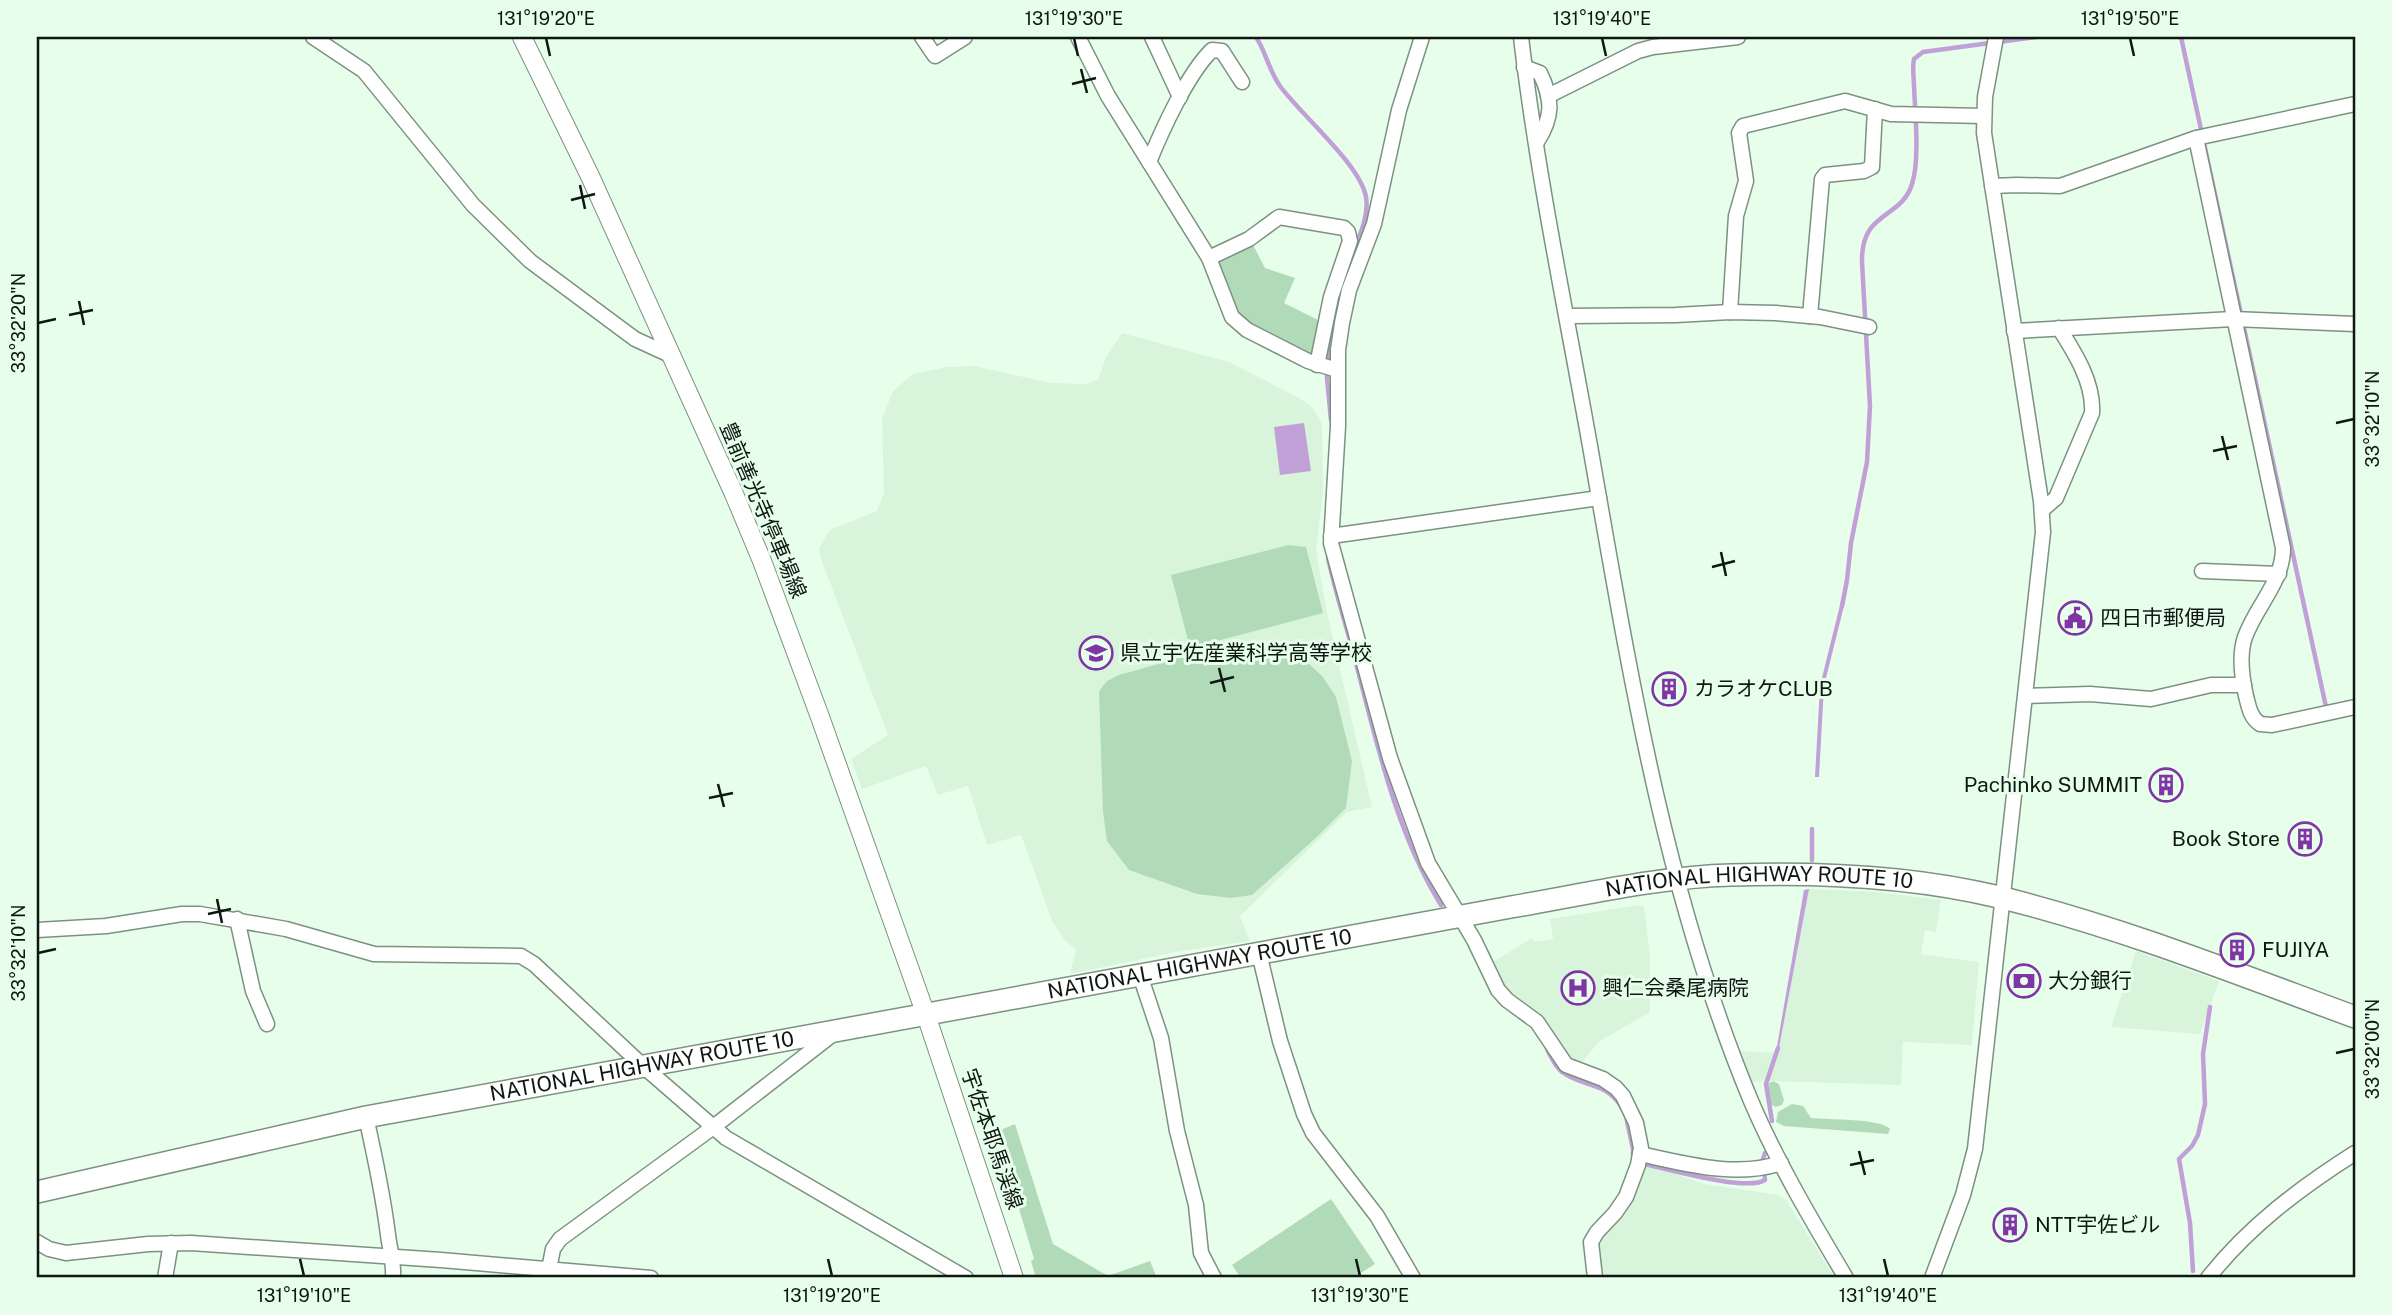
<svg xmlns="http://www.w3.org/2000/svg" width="2392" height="1315" font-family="'Public Sans','Noto Sans JP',sans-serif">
  <rect width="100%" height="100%" fill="#e7feeb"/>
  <g fill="#d8f5dc">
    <polygon points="1122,333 1229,362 1301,399 1313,408 1322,424 1323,492 1316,549 1326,608 1372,807 1347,812 1240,916 1250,941 1176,952 1070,974 1076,949 1066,942 1052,921 1021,835 987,845 968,786 938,795 926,766 862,789 851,759 888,735 821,559 819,548 830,530 877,511 884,493 882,418 893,391 913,374 947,367 974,366 1051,383 1084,384 1098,380 1106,357"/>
    <polygon points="1809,889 1876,892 1941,900 1936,932 1925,930 1921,954 1979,962 1972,1045 1903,1042 1901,1085 1770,1081 1749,1082 1739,1051 1778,1053"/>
    <polygon points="1639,905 1644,907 1650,955 1650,1012 1600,1041 1579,1065 1565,1058 1543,1019 1519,1001 1502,984 1491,963 1532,938 1534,942 1553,939 1550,919"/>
    <polygon points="2136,951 2219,981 2200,1034 2111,1027"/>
    <polygon points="1644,1166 1669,1172 1705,1184 1778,1195 1786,1200 1835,1278 1597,1278 1595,1251"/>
  </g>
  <g fill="#b1dbb8">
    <path d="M 1252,243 L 1265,268 L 1295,278 L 1284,303 L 1320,321 L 1313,355 L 1307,358 C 1283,344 1248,331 1234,307 C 1226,294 1223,275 1216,261 Z"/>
    <polygon points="1289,545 1306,547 1323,613 1190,648 1171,575"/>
    <polygon points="1236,642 1304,659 1323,677 1336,697 1352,761 1346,808 1317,837 1252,895 1231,898 1197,894 1129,870 1107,841 1103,812 1099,691 1107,681 1119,675"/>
    <path d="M 1773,1081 L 1779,1084 L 1784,1100 L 1782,1105 L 1776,1107 C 1765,1103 1765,1095 1766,1085 Z"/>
    <path d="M 1792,1104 L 1803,1106 L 1811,1118 C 1828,1120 1880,1118 1890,1129 L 1888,1134 L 1784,1126 L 1776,1122 L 1778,1112 Z"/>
    <polygon points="1015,1124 1053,1244 1108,1276 1150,1261 1157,1278 1036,1278 1031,1261 1034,1259 996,1132"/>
    <polygon points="1331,1199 1375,1264 1353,1278 1241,1278 1232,1265"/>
  </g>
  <g fill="#c19fd7">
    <polygon points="1304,423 1311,471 1280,475 1274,427"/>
    <polygon points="1841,601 1845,602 1824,686 1819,777 1815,777 1820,686"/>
    <polygon points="1809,889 1778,1053 1776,1052 1804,890"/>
  </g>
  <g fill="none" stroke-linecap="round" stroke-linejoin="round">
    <g stroke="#c19fd7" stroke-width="4.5">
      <path d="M 1256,37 C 1266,52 1269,71 1280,86 C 1300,114 1360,164 1366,197 C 1369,214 1361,233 1354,249"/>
      <polyline points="2181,37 2326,707"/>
      <polyline points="1999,42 2036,37"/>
      <polyline points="1331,420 1327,378 1328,357 1340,290"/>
      <path d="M 1328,558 C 1336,595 1348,631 1357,667 C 1378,748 1397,834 1441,905"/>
      <path d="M 1842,606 L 1847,580 L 1851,543 L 1867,462 L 1870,406 L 1862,262 C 1861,210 1901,220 1912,184 C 1920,160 1915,112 1914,86 C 1914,77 1912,69 1914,59 L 1923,52 L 1990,43"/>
      <polyline points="1812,860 1812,829"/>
      <path d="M 1547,1049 C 1551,1057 1555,1066 1562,1072 C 1584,1088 1606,1081 1622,1108"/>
      <polyline points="1626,1116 1633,1149 1633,1155"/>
      <polyline points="1772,1121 1766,1084 1778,1048"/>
      <path d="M 1640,1163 C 1665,1168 1746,1192 1765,1180 L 1763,1159 L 1765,1153"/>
      <polyline points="2193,1271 2190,1223 2179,1159 2192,1146 2198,1135 2205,1104 2203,1054 2210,1007"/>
    </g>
    <defs>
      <g id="minor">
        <polyline points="313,37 364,71 473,205 530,261 635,339 672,356"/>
        <polyline points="922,37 935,56 965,37"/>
        <polyline points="1078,37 1108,96 1209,258 1232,317 1247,330 1308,361 1337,370"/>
        <polyline points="1152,37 1180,97"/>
        <polyline points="1422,37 1399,110 1374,224 1349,290 1342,323 1338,350 1338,426 1331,543 1390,758 1428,863 1474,940 1498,990 1507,1000 1537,1022 1566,1065 1603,1079 1616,1088 1623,1096 1636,1123 1641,1148 1638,1165 1626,1197 1615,1213 1597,1232 1591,1242 1595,1278"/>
        <path d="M 1521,37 C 1537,174 1566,311 1590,446 C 1629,668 1664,892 1751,1101 C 1777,1162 1812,1221 1846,1278"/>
        <path d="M 1524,67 L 1540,73 C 1553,100 1553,117 1537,142"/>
        <polyline points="1548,96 1638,51 1653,47 1738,37"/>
        <path d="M 2196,138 L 2283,548 C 2283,582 2256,606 2245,637 C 2239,654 2242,678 2246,696 C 2249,707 2250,717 2260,724 L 2272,725 L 2355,707"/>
        <path d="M 1149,162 C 1162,130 1188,73 1212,50 L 1222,51 L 1242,82"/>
        <polyline points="1992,186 2017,185 2060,186 2196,138 2355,104"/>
        <polyline points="1209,258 1249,239 1279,217 1344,228 1348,232 1350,241 1331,297 1317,365"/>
        <polyline points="1730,312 1736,216 1746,181 1739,133 1743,126 1845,101 1891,114 1984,116"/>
        <polyline points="1567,316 1676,315 1730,312 1776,313 1820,317 1869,327"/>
        <polyline points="1810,316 1822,179 1825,175 1864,171 1872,167 1875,109"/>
        <polyline points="2014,331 2233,319 2355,324"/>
        <path d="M 2042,510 L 2056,498 L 2092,413 C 2094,383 2075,353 2059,328"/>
        <polyline points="1331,536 1599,498"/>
        <polyline points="2202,571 2279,574"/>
        <polyline points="2026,696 2090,694 2151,699 2211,685 2244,685"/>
        <polyline points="237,919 253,991 267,1024"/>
        <polyline points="37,930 106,926 182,914 200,914 286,929 374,954 521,956 534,964 643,1066 726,1138 966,1278"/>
        <polyline points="1259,953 1280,1041 1304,1114 1313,1133 1377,1216 1413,1278"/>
        <polyline points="1140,975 1161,1038 1177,1131 1196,1205 1201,1253 1214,1278"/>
        <path d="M 366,1117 C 375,1157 383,1195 388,1235 C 390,1251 394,1262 393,1278"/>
        <path d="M 1640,1154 C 1686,1164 1736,1178 1781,1163"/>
        <polyline points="37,1242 49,1249 66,1253 148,1244 191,1243 441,1260 651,1278"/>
        <polyline points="549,1269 553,1249 560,1239 712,1128 833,1034"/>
        <polyline points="165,1278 171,1243"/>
        <polyline points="1932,1278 1963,1195 1975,1149 2043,532 2041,501 1984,133 1985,97 1996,37"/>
        <path d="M 2208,1278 C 2249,1226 2300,1188 2355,1153"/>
      </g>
      <polyline id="major" points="522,37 590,176 734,494 762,561 820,717 926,1015 1014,1278"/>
      <g id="highway">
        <path id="s1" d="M 37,1192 L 366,1117 L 1511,907 C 1583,895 1657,877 1731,875 C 1820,872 1912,876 1999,897 C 2121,927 2238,974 2355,1017"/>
      </g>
    </defs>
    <use href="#minor" stroke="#7d9180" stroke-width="17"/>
    <use href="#major" stroke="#7d9180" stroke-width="20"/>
    <use href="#highway" stroke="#7d9180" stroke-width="24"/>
    <use href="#minor" stroke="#fff" stroke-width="14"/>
    <use href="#major" stroke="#fff" stroke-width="18"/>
    <use href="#highway" stroke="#fff" stroke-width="21"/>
  </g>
  <path fill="none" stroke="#0f1711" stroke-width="2.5" d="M 546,38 L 550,56M 1074,38 L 1078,56M 1602,38 L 1606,56M 2130,38 L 2134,56M 1081,69 L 1087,93M 1072,84 L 1096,78M 580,185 L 585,209M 571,200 L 595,194M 79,301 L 84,325M 69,315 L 93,310M 38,323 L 56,319M 2336,423 L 2354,419M 2222,436 L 2228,460M 2213,451 L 2237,446M 1721,552 L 1726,576M 1712,567 L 1735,561M 1219,668 L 1225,692M 1210,683 L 1234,677M 718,784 L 724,807M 709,798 L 733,793M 217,899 L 222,923M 208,914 L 231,909M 38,953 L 56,949M 2336,1053 L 2354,1049M 1859,1151 L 1865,1175M 1850,1165 L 1874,1160M 300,1259 L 304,1276M 828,1259 L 832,1276M 1356,1259 L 1360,1276M 1884,1259 L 1888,1276"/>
  <defs>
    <symbol id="civic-ring" viewBox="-11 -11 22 22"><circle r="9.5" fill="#e7feeb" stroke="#8035a7" stroke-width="1.5"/><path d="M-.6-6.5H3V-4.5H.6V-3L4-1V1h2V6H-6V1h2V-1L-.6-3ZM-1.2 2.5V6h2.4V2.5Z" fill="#8035a7"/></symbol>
    <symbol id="school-ring" viewBox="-11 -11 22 22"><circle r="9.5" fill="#e7feeb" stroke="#8035a7" stroke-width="1.5"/><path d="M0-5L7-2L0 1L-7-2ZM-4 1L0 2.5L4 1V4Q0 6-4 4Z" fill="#8035a7"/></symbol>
    <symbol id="building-ring" viewBox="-11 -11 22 22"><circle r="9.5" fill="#e7feeb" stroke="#8035a7" stroke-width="1.5"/><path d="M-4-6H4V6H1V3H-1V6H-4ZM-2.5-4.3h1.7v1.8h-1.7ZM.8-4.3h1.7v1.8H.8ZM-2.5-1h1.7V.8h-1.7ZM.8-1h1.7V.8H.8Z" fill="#8035a7"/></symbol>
    <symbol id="bank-ring" viewBox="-11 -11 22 22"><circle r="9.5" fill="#e7feeb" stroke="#8035a7" stroke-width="1.5"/><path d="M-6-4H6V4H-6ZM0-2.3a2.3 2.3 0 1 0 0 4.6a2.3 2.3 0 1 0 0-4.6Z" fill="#8035a7"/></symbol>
    <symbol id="hospital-ring" viewBox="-11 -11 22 22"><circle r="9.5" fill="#e7feeb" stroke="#8035a7" stroke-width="1.5"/><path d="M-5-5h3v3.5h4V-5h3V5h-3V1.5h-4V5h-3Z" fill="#8035a7"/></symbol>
  </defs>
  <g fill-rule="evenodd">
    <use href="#civic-ring" x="2056" y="599" width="38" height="38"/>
    <use href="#school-ring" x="1077" y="634" width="38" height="38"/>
    <use href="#building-ring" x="1650" y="670" width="38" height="38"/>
    <use href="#building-ring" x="2147" y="766" width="38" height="38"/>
    <use href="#building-ring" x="2286" y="820" width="38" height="38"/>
    <use href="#building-ring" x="2218" y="931" width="38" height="38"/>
    <use href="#bank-ring" x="2005" y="962" width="38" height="38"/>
    <use href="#hospital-ring" x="1559" y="969" width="38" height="38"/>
    <use href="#building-ring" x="1991" y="1206" width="38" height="38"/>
  </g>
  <g text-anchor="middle" stroke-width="6" stroke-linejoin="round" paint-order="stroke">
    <g font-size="21" fill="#0f1711" stroke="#e7feeb">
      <text transform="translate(763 510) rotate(67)" y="7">豊前善光寺停車場線</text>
      <text dy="7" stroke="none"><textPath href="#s1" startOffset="1752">NATIONAL HIGHWAY ROUTE 10</textPath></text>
      <text dy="7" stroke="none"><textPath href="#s1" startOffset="1185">NATIONAL HIGHWAY ROUTE 10</textPath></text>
      <text dy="7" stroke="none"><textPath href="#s1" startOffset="618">NATIONAL HIGHWAY ROUTE 10</textPath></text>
      <text transform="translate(992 1139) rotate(71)" y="7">宇佐本耶馬渓線</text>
    </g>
    <g font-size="21" fill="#0f1711" stroke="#e7feeb" text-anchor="start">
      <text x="2100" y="625">四日市郵便局</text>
      <text x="1120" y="660">県立宇佐産業科学高等学校</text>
      <text x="1694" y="696">カラオケCLUB</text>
      <text x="2142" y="792" text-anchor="end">Pachinko SUMMIT</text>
      <text x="2280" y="846" text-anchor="end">Book Store</text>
      <text x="2262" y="957">FUJIYA</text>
      <text x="2048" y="988">大分銀行</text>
      <text x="1602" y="995">興仁会桑尾病院</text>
      <text x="2035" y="1232">NTT宇佐ビル</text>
    </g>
  </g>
  <rect width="2392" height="1315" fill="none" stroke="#e7feeb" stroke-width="77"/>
  <rect x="38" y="38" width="2316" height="1238" fill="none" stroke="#0f1711" stroke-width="2.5"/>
  <g font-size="18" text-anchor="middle" fill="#0f1711">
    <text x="546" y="25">131°19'20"E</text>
    <text x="1074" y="25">131°19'30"E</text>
    <text x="1602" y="25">131°19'40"E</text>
    <text x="2130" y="25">131°19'50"E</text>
    <text transform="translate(19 323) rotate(-90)" y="6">33°32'20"N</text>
    <text transform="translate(2373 419) rotate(-90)" y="6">33°32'10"N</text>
    <text transform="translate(19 953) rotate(-90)" y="6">33°32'10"N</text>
    <text transform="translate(2373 1049) rotate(-90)" y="6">33°32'00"N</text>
    <text x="304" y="1302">131°19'10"E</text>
    <text x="832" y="1302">131°19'20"E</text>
    <text x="1360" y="1302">131°19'30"E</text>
    <text x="1888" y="1302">131°19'40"E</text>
  </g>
</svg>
